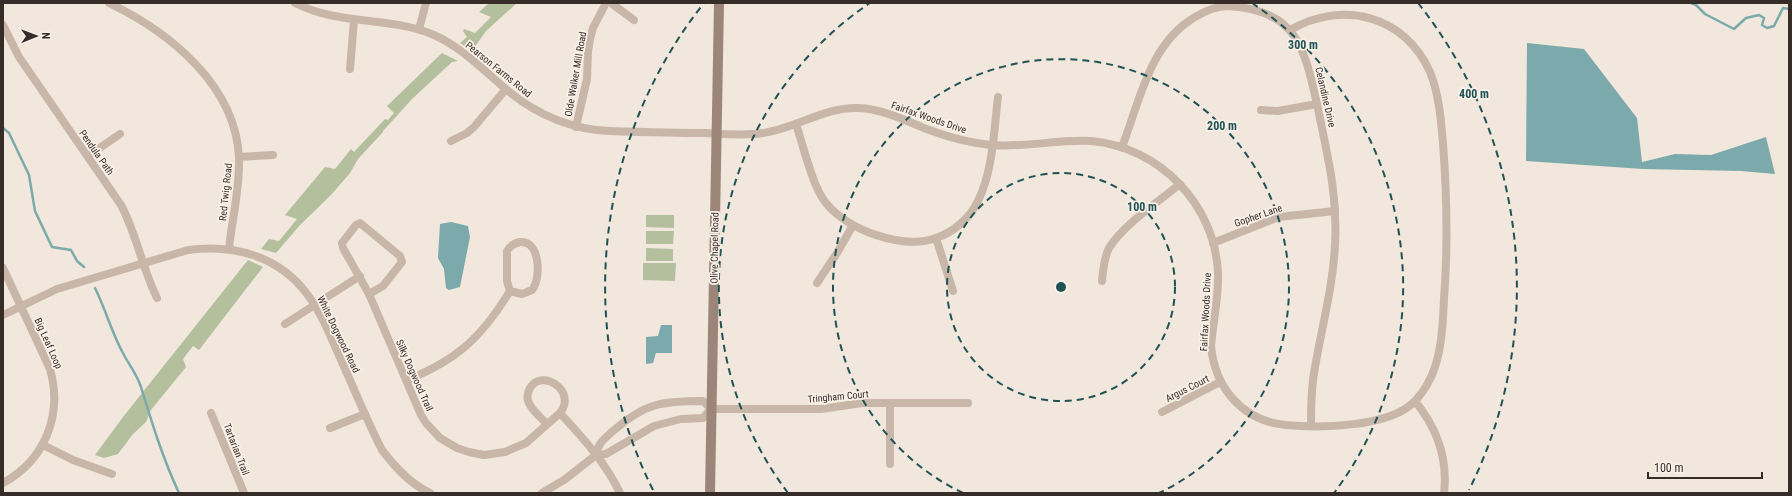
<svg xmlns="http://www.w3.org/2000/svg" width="1792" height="496" font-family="'Roboto Condensed',sans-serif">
  <rect width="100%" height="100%" fill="#f1e7dc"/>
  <g fill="#b4bf9d">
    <polygon points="489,3 517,3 486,31 472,51 460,43 467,37 463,31 464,29 475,33 491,17 479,12"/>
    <polygon points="442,53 458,61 452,62 413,98 383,131 383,132 358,159 350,173 331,195 300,225 276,253 261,249 269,239 279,241 297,219 285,215 325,167 335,169 351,149 354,152 385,119 388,120 394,113 387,106"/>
    <polygon points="646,215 674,215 674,228 646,227"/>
    <polygon points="646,231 674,231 673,244 646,244"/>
    <polygon points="646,248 673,249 673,261 646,261"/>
    <polygon points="248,260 263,267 199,350 193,346 183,359 186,367 151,410 146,422 133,434 118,454 104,458 95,455 123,417"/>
    <polygon points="643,263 676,263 675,281 643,280"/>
  </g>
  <g fill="#7caaac">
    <polygon points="1527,43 1584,49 1637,118 1642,162 1675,154 1711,155 1766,137 1775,174 1741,171 1643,169 1526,161"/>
    <polygon points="451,222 468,226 470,237 460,287 449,290 446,288 444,269 438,258 440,224"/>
    <polygon points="661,325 672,325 672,353 656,353 653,363 646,364 646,337 658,336"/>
  </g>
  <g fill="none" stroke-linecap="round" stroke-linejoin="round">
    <g stroke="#7caaac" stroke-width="2.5">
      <polyline points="1691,3 1696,5 1705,14 1734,29 1746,18 1759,15 1764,18 1762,25 1767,28 1774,26 1783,8 1789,9"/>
      <polyline points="3,128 9,133 29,175 35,211 52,247 71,250 77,261 84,267"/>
      <path d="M 95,288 C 106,310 112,334 124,355 C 130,366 137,375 141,387 C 152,423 163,459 179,493"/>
    </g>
    <g stroke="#c8b7a9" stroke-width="8">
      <path d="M 109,3 C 169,32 236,85 239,158 C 240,189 232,219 229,249"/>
      <path d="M 295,3 C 340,26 390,16 434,35 C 463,48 483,70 507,90 C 537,115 570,129 609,131 C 641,132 673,133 705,133 C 724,134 744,136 763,133 C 795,129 826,106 859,108 C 884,109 908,122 932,131 C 951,138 971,143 991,145 C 1025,148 1058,139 1091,141 C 1159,147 1215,204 1218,273 C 1219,297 1213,322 1211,346 C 1215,387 1241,420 1285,425 C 1319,428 1391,428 1416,400 C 1424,391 1431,379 1435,367 C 1442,346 1443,321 1444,299 C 1448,247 1447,196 1443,143 C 1441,120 1439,94 1430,72 C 1405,15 1342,0 1290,30"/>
      <polyline points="611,3 634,20"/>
      <path d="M 3,25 L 19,57 L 121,205 C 137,235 142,268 157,298"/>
      <polyline points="419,29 426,3"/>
      <polyline points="350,69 354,20"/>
      <polyline points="1261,110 1278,111 1317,104"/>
      <path d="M 796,124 C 803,145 813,188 826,203 C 847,230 903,250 936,238 C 954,232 970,218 978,201 C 993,171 994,130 998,97"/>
      <polyline points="576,127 587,79 588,51 590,39 593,28 606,3"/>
      <polyline points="451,141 467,133 474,127 506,89"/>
      <path d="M 1122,147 C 1140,101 1149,44 1195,17 C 1205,11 1218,6 1229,6 C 1297,11 1304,47 1317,104 C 1327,154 1338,194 1335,245 C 1333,288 1321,330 1314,373 C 1311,391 1311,408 1311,426"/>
      <polyline points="88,156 120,134"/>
      <polyline points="239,157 273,155"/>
      <polyline points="936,238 953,291"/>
      <polyline points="1213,243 1279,217 1335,211"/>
      <path d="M 3,268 L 50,369 C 63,415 45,460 3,483"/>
      <path d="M 1102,281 C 1103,270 1104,258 1109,248 C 1122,226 1159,201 1180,184"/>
      <polyline points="817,283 837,253 853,225"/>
      <path d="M 369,294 L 383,286 L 402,262 L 400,256 L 360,223 L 356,225 L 342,243 L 343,248 L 369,294 L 421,415 L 426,423 L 440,438 L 457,448 L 469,452 L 484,455 L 505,452 L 526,443 L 560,413 C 582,437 606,463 620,493"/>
      <path d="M 3,315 L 57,289 L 188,250 C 234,244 279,256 307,294 C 321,312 329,333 338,353 C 353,386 366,419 382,450 C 395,467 410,484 430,493"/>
      <polyline points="285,324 360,276"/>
      <path d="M 407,380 C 457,360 482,337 510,291 L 522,294 L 532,290 C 541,280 541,240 520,242 C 515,243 510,246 507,251 L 507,281 L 510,291"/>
      <path d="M 1415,401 C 1437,428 1448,459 1444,493"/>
      <polyline points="711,409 821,409 862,403 968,403"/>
      <polyline points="1162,412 1220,382"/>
      <polyline points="211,413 244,493"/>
      <path d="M 547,424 C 541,418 534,412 530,405 C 527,401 527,395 529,390 C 540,366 578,391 560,413"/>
      <polyline points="330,428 365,414"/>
      <polyline points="43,445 73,460 112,474"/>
      <path d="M 596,455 C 598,443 604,439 613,431 C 645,403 662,401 703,401 L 711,409"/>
      <polyline points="890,464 890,404"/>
      <polyline points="542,493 564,480 596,455 606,454 654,426 681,419 703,418 711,409"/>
    </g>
    <polyline stroke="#9c867a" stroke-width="10" points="710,493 719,3"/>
  </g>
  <g fill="none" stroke="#205255" stroke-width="2" stroke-dasharray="7 5">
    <circle cx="1061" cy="287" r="114"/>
    <path d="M963 493A228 228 0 1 1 1159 493"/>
    <path d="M788 493A342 342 0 0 1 870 3M1252 3A342 342 0 0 1 1334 493"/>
    <path d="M653 490A456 456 0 0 1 704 3M1418 3A456 456 0 0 1 1469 490"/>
  </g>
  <g text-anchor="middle" stroke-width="3.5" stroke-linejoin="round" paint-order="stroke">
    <g font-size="10" fill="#362d28" stroke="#f9f1e8">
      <text transform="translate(499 69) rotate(39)" y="4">Pearson Farms Road</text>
      <text transform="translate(575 74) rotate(-80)" y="4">Olde Walker Mill Road</text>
      <text transform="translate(1326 97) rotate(77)" y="4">Celandine Drive</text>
      <text transform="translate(929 117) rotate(19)" y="4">Fairfax Woods Drive</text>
      <text transform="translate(97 152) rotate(55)" y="4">Pendula Path</text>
      <text transform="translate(225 192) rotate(-84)" y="4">Red Twig Road</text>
      <text transform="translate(1258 215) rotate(-19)" y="4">Gopher Lane</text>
      <text transform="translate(714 248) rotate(-89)" y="4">Olive Chapel Road</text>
      <text transform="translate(1205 312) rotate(-87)" y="4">Fairfax Woods Drive</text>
      <text transform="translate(339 334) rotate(64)" y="4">White Dogwood Road</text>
      <text transform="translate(49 343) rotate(66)" y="4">Big Leaf Loop</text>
      <text transform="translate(415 375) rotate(66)" y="4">Silky Dogwood Trail</text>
      <text transform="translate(1187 388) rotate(-27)" y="4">Argus Court</text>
      <text transform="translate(838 396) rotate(-5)" y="4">Tringham Court</text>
      <text transform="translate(237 449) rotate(69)" y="4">Tartarian Trail</text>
    </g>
  </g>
  <circle cx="1061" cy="287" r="6" fill="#205255" stroke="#f9f1e8" stroke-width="2"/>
  <g font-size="12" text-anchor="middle" font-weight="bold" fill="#205255" stroke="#f9f1e8" stroke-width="3.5" stroke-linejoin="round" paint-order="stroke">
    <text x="1303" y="49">300 m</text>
    <text x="1474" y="98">400 m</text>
    <text x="1222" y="130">200 m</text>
    <text x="1142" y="211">100 m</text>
  </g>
  <rect width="1792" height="496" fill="none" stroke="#362d28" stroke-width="8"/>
  <g transform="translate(36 36) rotate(89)" stroke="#f9f1e8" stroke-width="3" paint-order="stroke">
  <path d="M0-3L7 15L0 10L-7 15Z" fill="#362d28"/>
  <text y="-6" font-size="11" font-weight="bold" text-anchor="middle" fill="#362d28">N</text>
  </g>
  <path d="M1648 472v6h114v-6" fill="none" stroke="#362d28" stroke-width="2"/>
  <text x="1654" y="472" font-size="12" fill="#362d28" stroke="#f9f1e8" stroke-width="3" paint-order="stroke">100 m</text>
</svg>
